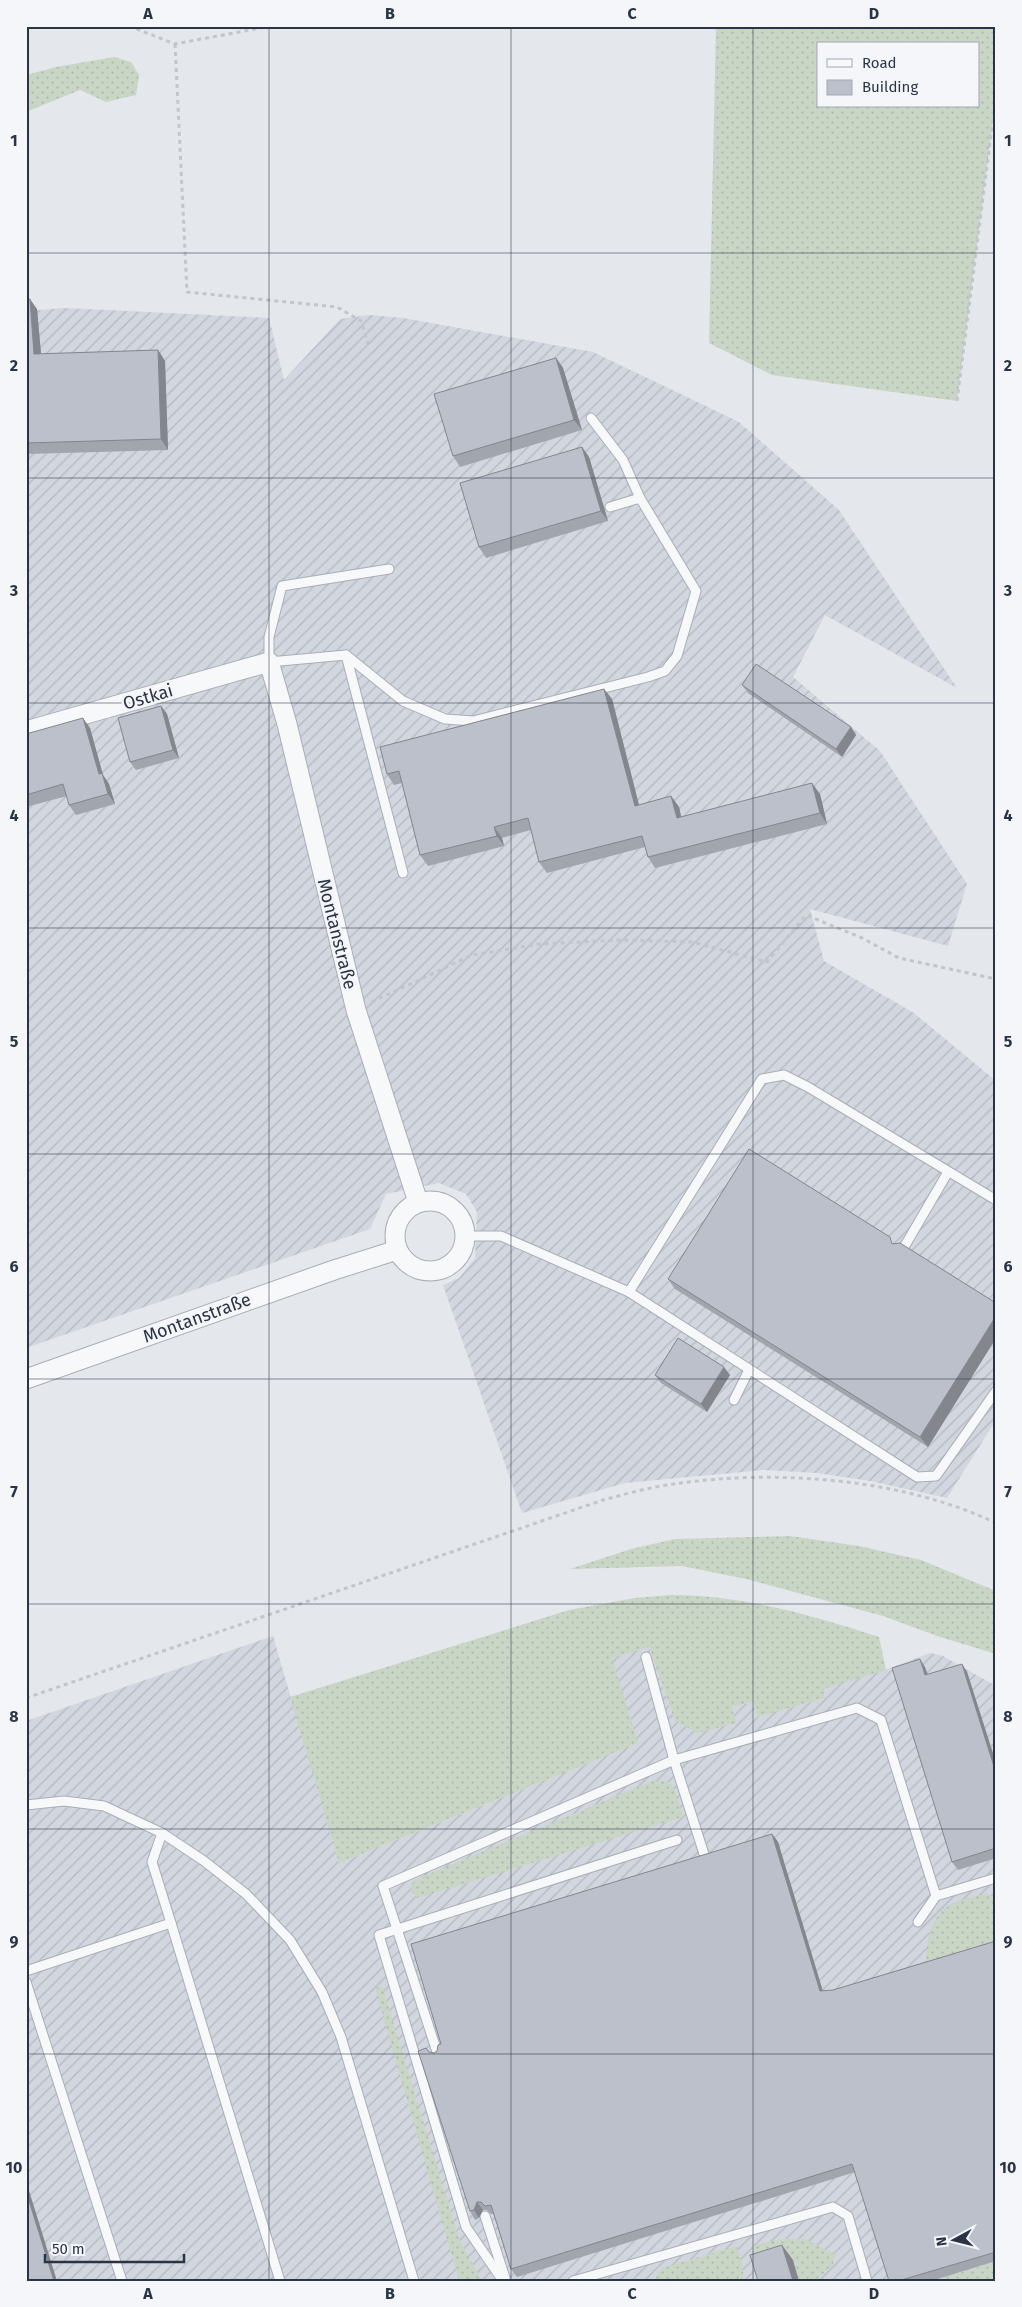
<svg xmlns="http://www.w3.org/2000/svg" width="1022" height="2307" font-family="'Fira Sans',sans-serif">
  <defs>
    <pattern id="industrial-furrows" width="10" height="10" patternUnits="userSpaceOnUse" patternTransform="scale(1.25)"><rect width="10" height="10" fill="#d2d6de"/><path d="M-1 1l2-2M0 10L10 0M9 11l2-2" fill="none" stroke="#b4b8c0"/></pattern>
    <pattern id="grass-dots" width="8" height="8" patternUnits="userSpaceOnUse" patternTransform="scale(1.25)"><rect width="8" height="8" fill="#c9d6c5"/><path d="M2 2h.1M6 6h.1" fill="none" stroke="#adb8ab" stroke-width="1.8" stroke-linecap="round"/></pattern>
  </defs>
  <rect width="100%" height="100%" fill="#e4e7ec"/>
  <g fill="url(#industrial-furrows)">
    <polygon points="65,308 269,318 284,380 340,319 369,315 403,318 593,352 739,422 839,510 957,688 825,615 793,677 880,751 967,884 948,946 810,909 824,961 914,1013 996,1081 996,1420 947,1498 870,1481 817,1473 764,1470 625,1483 522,1513 443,1285 459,1278 475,1258 477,1212 466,1194 439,1183 386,1194 370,1229 26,1348 26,311"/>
    <polygon points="273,1636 339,1863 637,1743 611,1658 649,1647 675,1721 753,1702 757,1717 825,1697 822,1689 885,1670 930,1653 943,1656 996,1686 996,2281 26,2281 26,1721"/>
  </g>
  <g fill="url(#grass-dots)" fill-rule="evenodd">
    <path d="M 716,26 L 996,26 L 996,96 L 957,401 L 772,375 L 709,343 ZM 818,44 L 978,44 L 978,106 L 818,106 Z"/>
    <polygon points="114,57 131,62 139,75 136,95 106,102 80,90 26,112 26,75 56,67"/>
    <polygon points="790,1536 859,1546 921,1560 996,1591 996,1654 940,1637 883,1616 746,1579 682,1566 570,1569 631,1549 675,1539"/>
    <path d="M 671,1595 C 742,1595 812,1615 879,1637 L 886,1670 L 823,1689 L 825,1698 L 757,1717 L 753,1702 L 732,1707 L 736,1723 L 698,1733 L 675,1721 L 649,1647 L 612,1658 L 638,1743 L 339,1863 L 290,1697 L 569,1610 L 635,1598 Z"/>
    <path d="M 652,1781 L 667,1781 L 672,1785 L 678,1799 L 683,1817 L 417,1898 C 412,1892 408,1886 415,1880 Z"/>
    <path d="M 986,1894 L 996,1898 L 996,1951 L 928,1971 C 925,1957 926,1947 930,1933 C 939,1903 958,1900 986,1894 Z"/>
    <polygon points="382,1986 459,2239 482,2281 459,2281 375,1988"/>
    <polygon points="780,2239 805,2239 836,2255 832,2266 815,2281 799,2281 793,2260 756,2269 752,2246"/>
    <polygon points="733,2247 737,2247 742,2264 744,2281 656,2281 656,2277 662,2268"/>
    <polygon points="996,2262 996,2281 932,2281 934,2280"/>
  </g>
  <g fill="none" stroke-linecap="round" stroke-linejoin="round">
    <defs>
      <g id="service">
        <polyline points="591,418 623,460 640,498"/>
        <polyline points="389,569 282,586 269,637 269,662 346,655 403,873"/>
        <polyline points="346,655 403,701 445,719 473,721 648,677 665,671 677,656 696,591 640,498 610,507"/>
        <polyline points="465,1236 501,1236 629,1292 917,1477 936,1476 996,1391"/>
        <polyline points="903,1249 948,1172"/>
        <polyline points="629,1292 762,1079 784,1075 808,1087 996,1200"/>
        <polyline points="734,1400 749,1370"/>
        <polyline points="646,1657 674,1760 704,1854"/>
        <polyline points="26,1805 64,1801 104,1806 162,1833 204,1861 246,1894 290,1940 322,1992 341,2037 414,2281"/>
        <polyline points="918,1922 936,1896 996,1878"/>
        <polyline points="171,1923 280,2281"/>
        <polyline points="26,1971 171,1923 152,1862 162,1833"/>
        <polyline points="26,1982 122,2281"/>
        <polyline points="438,2055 383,1886 674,1760 857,1708 881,1720 936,1896"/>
        <polyline points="485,2216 505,2278"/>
        <polyline points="503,2281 466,2227 379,1935 677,1840"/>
        <polyline points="573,2281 833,2207 848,2216 867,2281"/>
      </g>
      <g id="minor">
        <polyline points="26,731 269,662 287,724 356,1010 418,1202"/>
        <circle cx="430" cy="1236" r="35"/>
        <polyline points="26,1379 334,1270 397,1250"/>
      </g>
    </defs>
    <use href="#service" stroke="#a9aeb7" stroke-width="11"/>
    <use href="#minor" stroke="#a9aeb7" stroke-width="21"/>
    <g stroke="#c2c5cb" stroke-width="3" stroke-dasharray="4 4" stroke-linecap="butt">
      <polyline points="129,26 175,44 271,26"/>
      <polyline points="175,44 187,292 337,307 361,321 368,344"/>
      <polyline points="957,401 996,96"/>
      <polyline points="372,1002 472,955 540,944 620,940 692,942 767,962 806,915 862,938 899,958 996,979"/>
      <path d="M 26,1698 L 603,1500 C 626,1494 650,1487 674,1484 C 776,1469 901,1478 996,1523"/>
    </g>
    <use href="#service" stroke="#f7f8fa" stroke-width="9"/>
    <use href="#minor" stroke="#f7f8fa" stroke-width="19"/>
  </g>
  <g fill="#a1a5ae">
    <polygon points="26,299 37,309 41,354 158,350 165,361 168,450 26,454"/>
    <polygon points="556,358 563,368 582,430 460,467 453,456"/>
    <polygon points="582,447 589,457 608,521 486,558 479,547"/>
    <polygon points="742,685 851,727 856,735 842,757 748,693"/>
    <polygon points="604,689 612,699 639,805 671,796 679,807 681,817 820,794 827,824 655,868 648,857 645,847 547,873 539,862 531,830 502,838 504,846 428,866 420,855 402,783 394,785 387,774"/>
    <polygon points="161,706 167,714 179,758 136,770 130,762"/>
    <polygon points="90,728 103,775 109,784 115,804 76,815 69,805 67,796 26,807 26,734"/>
    <polygon points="894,1243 996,1303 996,1338 928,1447 675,1289 668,1279"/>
    <polygon points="655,1375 730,1375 707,1412 661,1383"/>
    <polygon points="962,1664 967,1672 996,1763 996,1858 958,1870 952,1862 925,1667 928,1675"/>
    <polygon points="772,1834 778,1842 823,1991 833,1990 996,1941 996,2261 931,2281 889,2281 855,2172 517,2277 511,2269 494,2214 491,2214 487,2210 483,2210 479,2218 475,2220 470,2211 429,2052 434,2053 437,2051 441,2044"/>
  </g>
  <g fill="#83868d">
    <polygon points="30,299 37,309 42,365 34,354"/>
    <polygon points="158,350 165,361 168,450 161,439"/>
    <polygon points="556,358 563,368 582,430 574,420"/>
    <polygon points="582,447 589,457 608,521 601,511"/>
    <polygon points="604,689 612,699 642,817 635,806"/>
    <polygon points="161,706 167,714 179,758 173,750"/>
    <polygon points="83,718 90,728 103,775 109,784 115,804 108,794 99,774"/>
    <polygon points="851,727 856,735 842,757 836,749"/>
    <polygon points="812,783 820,794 827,824 820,813"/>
    <polygon points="671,796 679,807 684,829 677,818"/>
    <polygon points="494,827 502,838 504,846 497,836"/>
    <polygon points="996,1316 996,1338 928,1447 920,1437"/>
    <polygon points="724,1367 730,1375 707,1412 701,1404"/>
    <polygon points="920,1659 925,1667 930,1683 925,1675"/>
    <polygon points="962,1664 967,1672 996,1763 996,1773"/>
    <polygon points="772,1834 778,1842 825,1999 820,1991"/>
    <polygon points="26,2181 57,2281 54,2281 26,2191"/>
    <polygon points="477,2202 483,2210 479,2218 474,2210"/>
    <polygon points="782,2245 793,2260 799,2281 793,2281"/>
  </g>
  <g fill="#bbc0ca" stroke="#83868d">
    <polygon points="26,299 30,299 34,354 158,350 161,439 26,443"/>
    <polygon points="556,358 574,420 453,456 434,394"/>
    <polygon points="582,447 601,511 479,547 460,483"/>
    <polygon points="756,664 851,727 836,749 742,685"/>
    <polygon points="604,689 635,806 671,796 677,818 812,783 820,813 648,857 642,836 539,862 528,818 494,827 497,836 420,855 399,771 387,774 380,747"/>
    <polygon points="161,706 173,750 130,762 118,718"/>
    <polygon points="83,718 99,774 102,773 108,794 69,805 63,784 26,795 26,734"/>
    <polygon points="749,1149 890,1237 892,1244 900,1243 996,1303 996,1316 920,1437 668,1279"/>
    <polygon points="678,1338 724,1367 701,1404 655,1375"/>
    <polygon points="920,1659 925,1675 962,1664 996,1773 996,1848 952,1862 892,1668"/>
    <polygon points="772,1834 820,1991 833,1990 996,1941 996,2252 898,2281 889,2281 852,2164 511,2269 491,2205 485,2206 481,2202 477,2202 474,2210 470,2211 418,2051 426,2048 429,2052 434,2053 437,2051 438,2045 441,2044 411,1944"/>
    <polygon points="26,2191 54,2281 26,2281"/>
    <polygon points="782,2245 793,2281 758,2281 750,2255"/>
  </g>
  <path fill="none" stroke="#2b3445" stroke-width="1" stroke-opacity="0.55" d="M 269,26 L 269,2281M 511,26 L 511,2281M 753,26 L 753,2281M 26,253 L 996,253M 26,478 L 996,478M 26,703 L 996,703M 26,928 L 996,928M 26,1154 L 996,1154M 26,1379 L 996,1379M 26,1604 L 996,1604M 26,1829 L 996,1829M 26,2054 L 996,2054"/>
  <g text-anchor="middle" stroke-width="5" stroke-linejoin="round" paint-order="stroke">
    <g font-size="18" fill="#2b3445" stroke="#f4f6f9">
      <text transform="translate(148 697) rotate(-16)" y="6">Ostkai</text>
      <text transform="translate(337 934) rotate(76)" y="6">Montanstraße</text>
      <text transform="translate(197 1318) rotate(-20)" y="6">Montanstraße</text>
    </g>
  </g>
  <rect width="1022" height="2307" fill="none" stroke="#f4f6f9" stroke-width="55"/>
  <rect x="817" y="42" width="162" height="65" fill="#f4f6f9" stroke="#a4a8b1"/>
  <rect x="827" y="59" width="25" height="8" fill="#f7f8fa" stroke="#a4a8b1"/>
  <text x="862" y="68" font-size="15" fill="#2b3445">Road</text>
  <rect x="827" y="80" width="25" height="15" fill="#bbc0ca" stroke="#a4a8b1"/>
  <text x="862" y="92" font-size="15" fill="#2b3445">Building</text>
  <g transform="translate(954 2240) rotate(263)" stroke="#f4f6f9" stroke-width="4" paint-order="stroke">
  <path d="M0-4L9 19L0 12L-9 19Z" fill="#2b3445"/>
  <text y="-8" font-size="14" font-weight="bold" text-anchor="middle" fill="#2b3445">N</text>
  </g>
  <path d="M45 2254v8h139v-8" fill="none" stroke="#2b3445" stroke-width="2.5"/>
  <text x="52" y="2254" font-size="15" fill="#2b3445" stroke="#f4f6f9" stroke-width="4" paint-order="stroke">50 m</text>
  <rect x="28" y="28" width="966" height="2252" fill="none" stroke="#2b3445" stroke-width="2"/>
  <g font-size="16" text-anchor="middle" font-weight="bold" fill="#2b3445">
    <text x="148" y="19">A</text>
    <text x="390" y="19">B</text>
    <text x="632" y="19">C</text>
    <text x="874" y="19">D</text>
    <text x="14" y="146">1</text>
    <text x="1008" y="146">1</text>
    <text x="14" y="371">2</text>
    <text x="1008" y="371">2</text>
    <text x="14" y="596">3</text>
    <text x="1008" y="596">3</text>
    <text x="14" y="821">4</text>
    <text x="1008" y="821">4</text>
    <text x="14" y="1047">5</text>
    <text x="1008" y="1047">5</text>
    <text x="14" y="1272">6</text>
    <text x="1008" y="1272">6</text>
    <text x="14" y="1497">7</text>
    <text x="1008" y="1497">7</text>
    <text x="14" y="1722">8</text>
    <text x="1008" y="1722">8</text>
    <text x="14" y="1947">9</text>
    <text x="1008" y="1947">9</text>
    <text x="14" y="2173">10</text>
    <text x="1008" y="2173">10</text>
    <text x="148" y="2299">A</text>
    <text x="390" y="2299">B</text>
    <text x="632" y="2299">C</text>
    <text x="874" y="2299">D</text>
  </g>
</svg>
